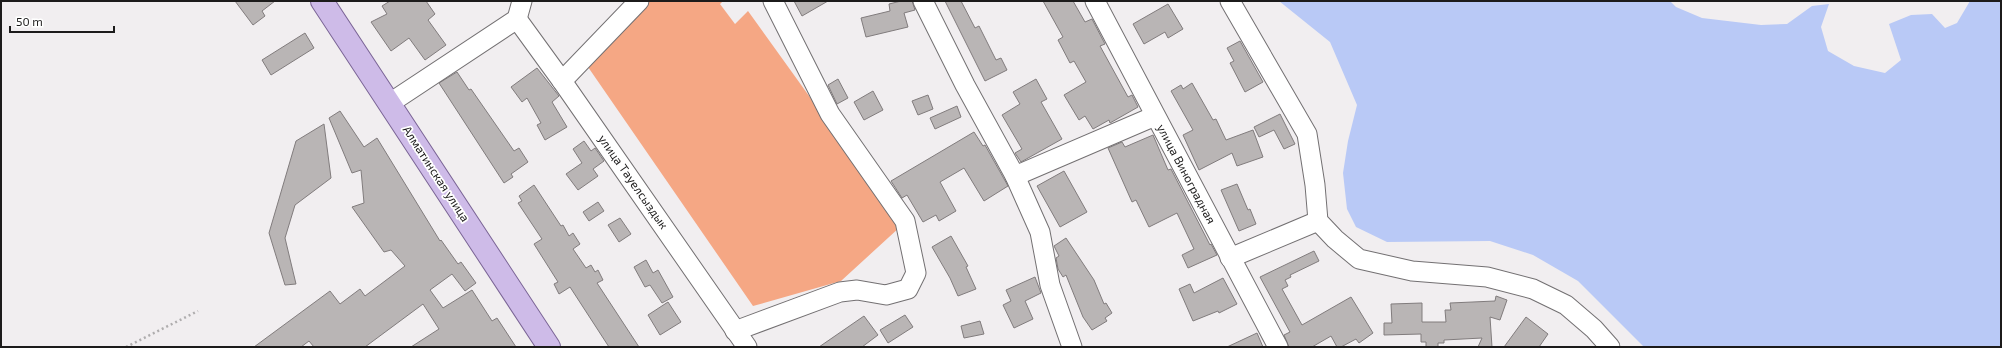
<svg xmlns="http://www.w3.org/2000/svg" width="2002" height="348" font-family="'Exo 2',sans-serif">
  <rect width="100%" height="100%" fill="#f1eef0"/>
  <polygon fill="#f5a784" points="647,1 723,1 720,4 735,24 748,11 845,146 900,227 841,281 753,306 588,67"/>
  <polygon fill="#b9c9f6" points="1279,1 1670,1 1676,7 1702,18 1761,25 1787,24 1812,6 1829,4 1821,27 1828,51 1854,66 1885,73 1901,60 1889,24 1911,15 1932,14 1945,28 1957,23 1970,1 2001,1 2001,347 1644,347 1578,281 1533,255 1490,241 1387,242 1356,227 1347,209 1343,173 1348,141 1357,105 1330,42"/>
  <g fill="#b9b5b5" stroke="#817c7d">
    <polygon points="235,1 275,1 262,11 265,16 253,25"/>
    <polygon points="390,1 426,1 435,14 428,20 446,45 425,60 409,38 391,51 371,22 387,14 382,6"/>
    <polygon points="794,1 828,1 802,16"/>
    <polygon points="901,1 912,1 915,10 904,13 908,27 866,37 861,18 890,11 889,4"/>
    <polygon points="945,1 961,1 975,28 979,26 996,60 1001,58 1007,70 985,81"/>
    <polygon points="1043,1 1073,1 1085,22 1092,19 1105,44 1100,46 1128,97 1132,95 1138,107 1110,123 1109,120 1093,129 1085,116 1079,120 1064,95 1086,82 1074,61 1070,63 1058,40 1063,37"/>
    <polygon points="1168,4 1183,29 1168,38 1165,32 1144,44 1133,24"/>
    <polygon points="305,33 314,48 271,75 262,60"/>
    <polygon points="1240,41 1263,82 1245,92 1230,63 1234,61 1227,48"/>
    <polygon points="537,68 559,96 552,102 567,127 545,140 537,125 541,123 527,98 522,102 511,87"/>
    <polygon points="457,72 469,90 471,89 514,151 519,148 528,162 511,174 513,177 504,183 439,83"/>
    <polygon points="838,79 848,98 837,104 828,85"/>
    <polygon points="1036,79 1047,99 1041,102 1062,139 1021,162 1015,153 1022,149 1002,115 1020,104 1013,92"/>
    <polygon points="1192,83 1213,120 1216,119 1226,140 1253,130 1263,157 1237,166 1232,153 1199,170 1183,135 1193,130 1171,91 1181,85 1183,89"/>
    <polygon points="873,91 883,110 864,120 854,102"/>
    <polygon points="928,95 933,109 918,115 912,101"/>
    <polygon points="957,106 961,117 935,129 930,118"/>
    <polygon points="340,111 364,147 377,138 440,241 441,240 458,264 461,262 476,283 465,291 452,274 430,290 443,308 472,290 492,321 497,318 516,347 411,347 439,329 423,304 365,347 314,347 309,341 301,347 254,347 330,291 340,304 360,289 365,296 405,266 391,250 384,252 352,207 364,203 361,170 352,173 329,118"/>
    <polygon points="1280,114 1295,144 1284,149 1274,130 1259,137 1254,127"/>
    <polygon points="324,124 331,178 295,205 285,238 296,284 285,285 269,233 296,141"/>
    <polygon points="974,132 983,146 985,145 1008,186 984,201 964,168 940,182 956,211 939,221 936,215 923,222 907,195 902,198 891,181"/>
    <polygon points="1153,135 1168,170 1171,169 1210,245 1211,244 1217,255 1188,268 1182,255 1194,249 1177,213 1149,227 1136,200 1132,202 1108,148 1122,142 1125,147"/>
    <polygon points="584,141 591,151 595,148 604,161 593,169 598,176 578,190 566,174 582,163 573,149"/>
    <polygon points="1064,171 1087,212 1060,227 1037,186"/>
    <polygon points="1237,184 1248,210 1250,209 1256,224 1239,231 1221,190"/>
    <polygon points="534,185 561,226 563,225 569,236 573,233 580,244 573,249 586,268 591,265 595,272 598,270 603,280 597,283 639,347 609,347 570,287 559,294 554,284 558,282 534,244 542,239 518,203 522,201 519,196"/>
    <polygon points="598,202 604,211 589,221 583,212"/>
    <polygon points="620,218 631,234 619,242 608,225"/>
    <polygon points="951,236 968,266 966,267 976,289 958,296 950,278 932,247"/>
    <polygon points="1066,238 1094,280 1104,304 1106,303 1112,313 1105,318 1107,321 1092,330 1083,317 1066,275 1063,277 1058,269 1056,258 1059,256 1054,246"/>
    <polygon points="1314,251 1319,261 1290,275 1291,277 1285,280 1288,286 1282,289 1302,325 1351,297 1373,333 1359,343 1356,339 1341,347 1337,347 1331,336 1312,347 1289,347 1284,335 1290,332 1260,277"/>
    <polygon points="646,260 653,273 658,270 673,297 662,303 650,285 645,287 634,267"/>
    <polygon points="1035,277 1041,293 1025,301 1033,319 1014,328 1003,305 1011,301 1006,290"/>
    <polygon points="1223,278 1237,304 1219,313 1218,311 1193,321 1179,289 1190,284 1194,293"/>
    <polygon points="1496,296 1507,300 1500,320 1490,317 1492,347 1478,347 1482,338 1444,340 1444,343 1438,343 1438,347 1426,347 1426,342 1421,342 1421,334 1384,335 1384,323 1392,323 1391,304 1422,303 1422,322 1446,322 1445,310 1451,310 1450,303 1495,301"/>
    <polygon points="668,302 681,322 660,335 648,315"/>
    <polygon points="905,315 913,327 888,343 880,330"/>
    <polygon points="864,316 878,335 862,347 819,347"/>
    <polygon points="1526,317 1548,334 1539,347 1504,347"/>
    <polygon points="980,321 984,334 964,338 961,326"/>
    <polygon points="1257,333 1263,347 1227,347"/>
  </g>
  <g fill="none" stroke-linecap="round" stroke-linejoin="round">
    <defs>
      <g id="minor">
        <polyline points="923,1 965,85 1015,176 1040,232 1050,285 1072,347"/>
        <polyline points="1095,1 1278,347"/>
        <polyline points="1230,1 1307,134 1315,185 1318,221 1335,239 1359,259 1412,271 1487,277 1533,289 1566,305 1594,329 1610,347"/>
        <polyline points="517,19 562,81 747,347"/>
        <polyline points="562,81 639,1"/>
        <polyline points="390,103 517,19 522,1"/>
        <polyline points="1015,176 1155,116"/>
        <polyline points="1230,258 1318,221"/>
        <polyline points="735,331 840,292 857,290 886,295 908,289 916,273 905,221 830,114 773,1"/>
      </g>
      <polyline id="major" points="322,1 549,347"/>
    </defs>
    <use href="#minor" stroke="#737072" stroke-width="21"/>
    <use href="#major" stroke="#7b6596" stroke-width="24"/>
    <polyline stroke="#afadae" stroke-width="2.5" stroke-dasharray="2 3" stroke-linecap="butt" points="126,347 198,311"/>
    <use href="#minor" stroke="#fff" stroke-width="19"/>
    <use href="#major" stroke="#cebbe8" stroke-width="22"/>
  </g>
  <g text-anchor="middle" stroke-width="3.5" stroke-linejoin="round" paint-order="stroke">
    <g font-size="12" fill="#1c1b1b" stroke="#fff">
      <text transform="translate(436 174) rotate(57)" y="4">Алматинская улица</text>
      <text transform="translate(1186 174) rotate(62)" y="4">улица Виноградная</text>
      <text transform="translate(633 182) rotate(55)" y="4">улица Тауелсыздык</text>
    </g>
  </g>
  <rect width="2002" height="348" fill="none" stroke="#1c1b1b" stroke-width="4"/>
  <path d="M10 26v6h104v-6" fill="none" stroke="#1c1b1b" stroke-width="2"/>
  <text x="16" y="26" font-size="12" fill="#1c1b1b" stroke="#ffffff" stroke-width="3" paint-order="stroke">50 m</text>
</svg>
